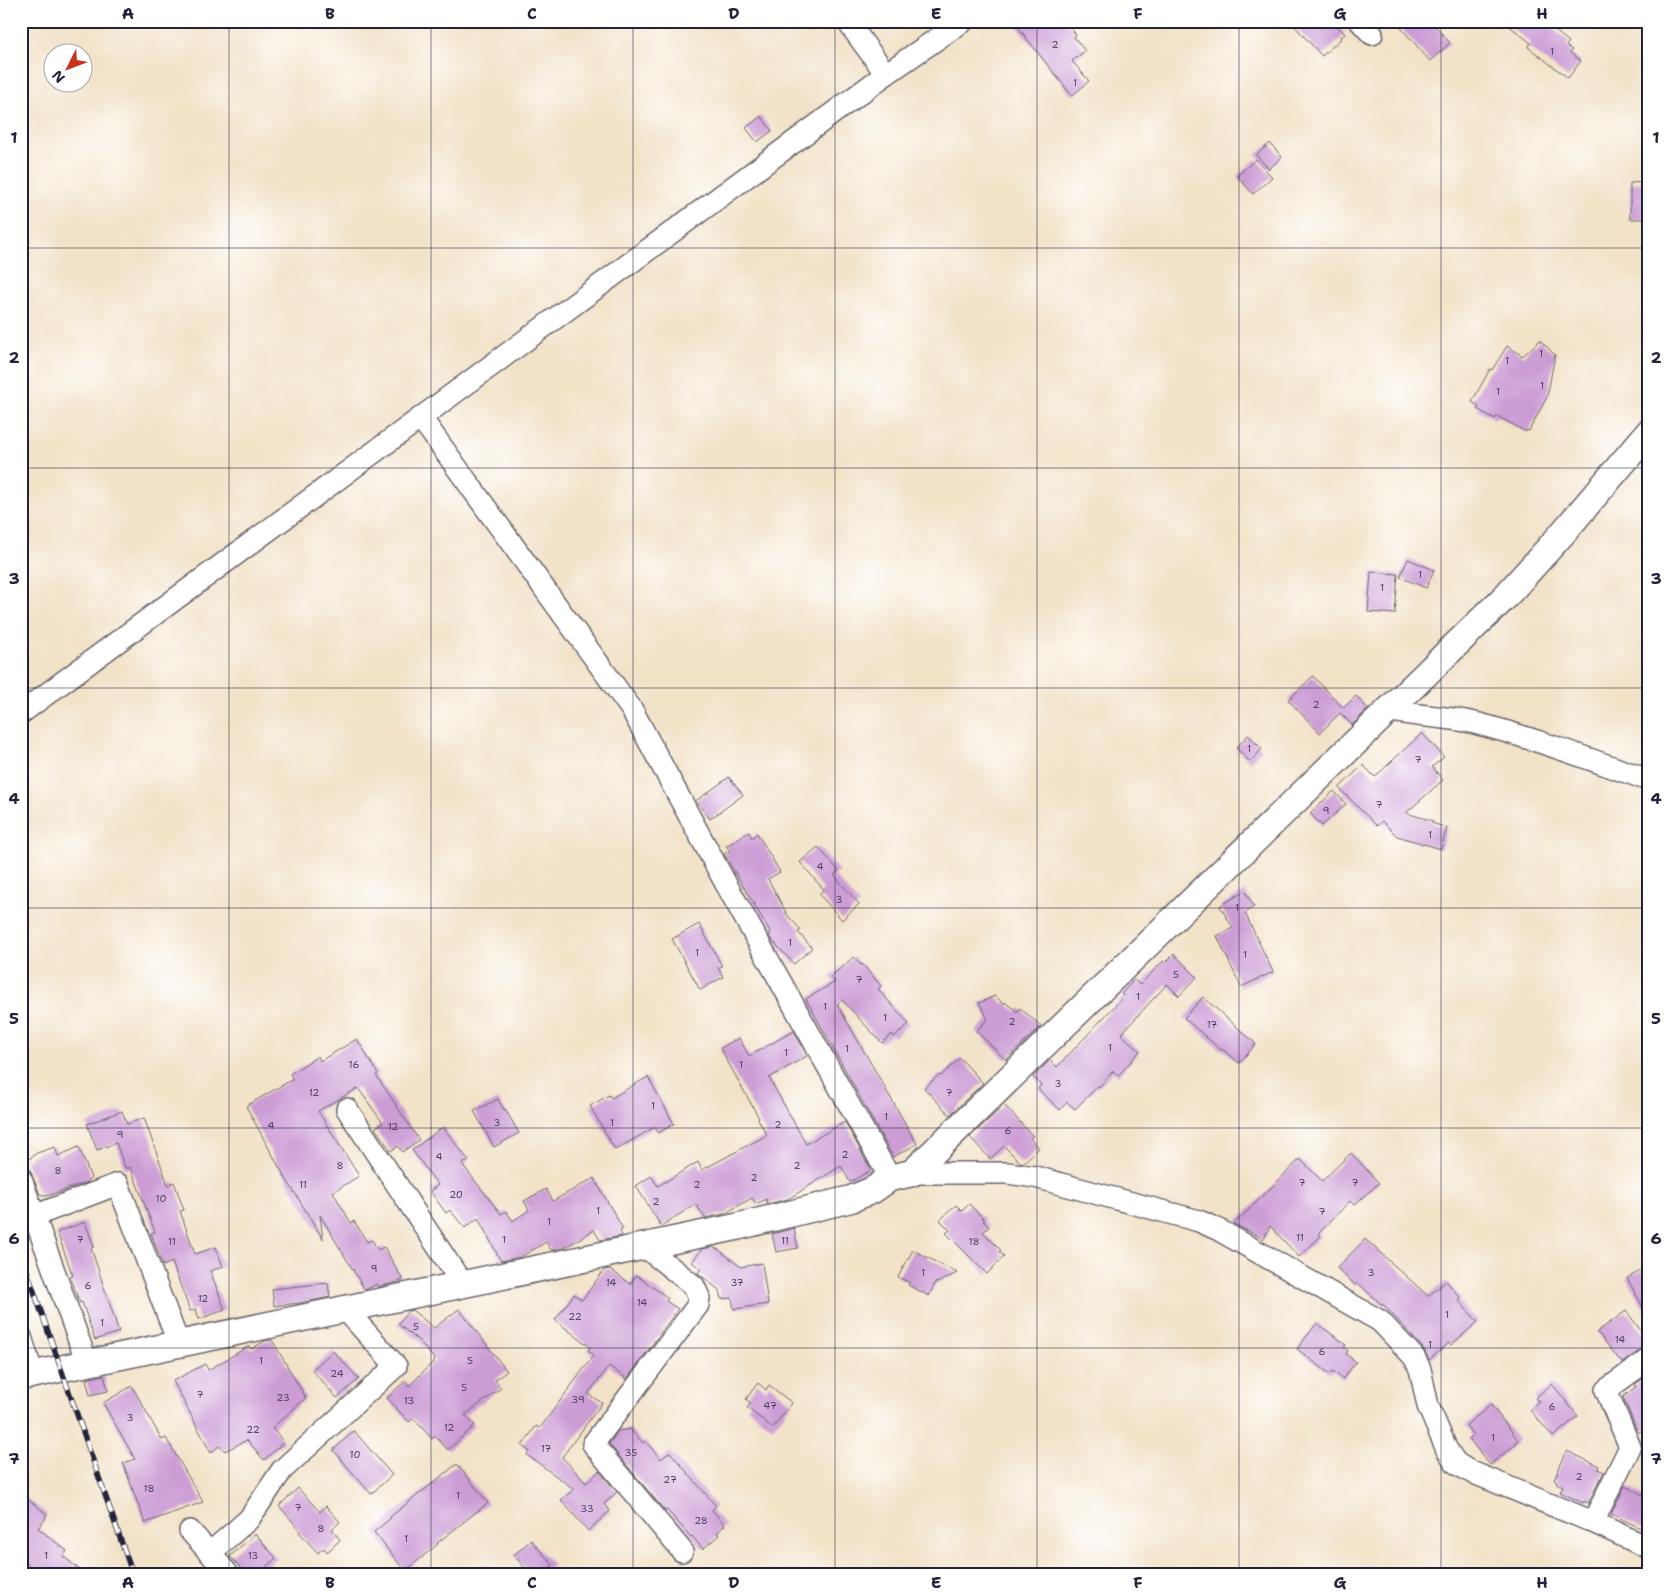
<svg xmlns="http://www.w3.org/2000/svg" width="1670" height="1596" font-family="'Shantell Sans',sans-serif">
  <rect width="100%" height="100%" fill="#fff"/>
  <filter id="ink" filterUnits="userSpaceOnUse"><feTurbulence type="fractalNoise" baseFrequency=".02" numOctaves="2"/><feDisplacementMap in="SourceGraphic" scale="10" xChannelSelector="R" yChannelSelector="G"/><feConvolveMatrix kernelMatrix="1 2 1 2 8 2 1 2 1" color-interpolation-filters="sRGB"/></filter>
  <filter id="wash" filterUnits="userSpaceOnUse"><feTurbulence type="fractalNoise" baseFrequency=".0096" numOctaves="4" result="noise"/><feDisplacementMap in="SourceGraphic" scale="20" xChannelSelector="R" yChannelSelector="G"/><feGaussianBlur stdDeviation="1.12" result="paint"/><feColorMatrix in="noise" values="0 0 0 0 0 0 0 0 0 0 0 0 0 0 0 0 0 1.4 0 .05"/><feComposite in="paint" operator="in"/></filter>
  <g filter="url(#wash)">
    <rect width="100%" height="100%" fill="#f2e2c7"/>
    <g id="blocks">
      <g fill="#cc9cd5">
        <polygon points="1013,21 1066,21 1076,35 1074,37 1085,51 1072,61 1089,81 1072,96"/>
        <polygon points="1290,21 1333,21 1345,34 1341,37 1342,38 1322,56"/>
        <polygon points="1395,21 1431,21 1450,43 1430,61"/>
        <polygon points="1503,21 1543,21 1569,42 1566,46 1572,50 1570,53 1581,61 1568,78 1528,47 1531,43"/>
        <polygon points="761,116 772,131 757,142 746,128"/>
        <polygon points="1270,143 1282,157 1269,169 1256,155"/>
        <polygon points="1256,159 1272,177 1253,194 1237,176"/>
        <polygon points="1649,182 1649,219 1630,219 1630,183"/>
        <polygon points="1540,340 1555,355 1547,397 1529,431 1526,430 1526,432 1497,416 1495,419 1477,409 1479,406 1472,402 1490,369 1492,370 1507,346 1523,356"/>
        <polygon points="1408,559 1434,570 1426,588 1400,577"/>
        <polygon points="1371,572 1398,574 1395,614 1368,612"/>
        <polygon points="1313,676 1343,708 1356,696 1368,709 1352,725 1340,713 1320,733 1288,700"/>
        <polygon points="1422,733 1444,757 1432,767 1443,780 1406,813 1433,821 1432,823 1447,828 1441,849 1397,836 1382,821 1377,826 1339,788 1363,765 1375,777"/>
        <polygon points="1248,735 1262,749 1250,762 1236,748"/>
        <polygon points="729,777 743,795 710,819 696,801"/>
        <polygon points="1334,791 1346,804 1322,826 1310,813"/>
        <polygon points="749,832 752,838 757,833 780,872 768,879 788,916 801,930 798,932 812,948 794,964 771,939 769,935 771,933 724,854 730,851 726,846"/>
        <polygon points="818,847 839,871 834,875 859,904 842,920 819,894 824,890 800,862"/>
        <polygon points="1245,891 1254,907 1245,913 1273,972 1241,987 1217,936 1233,928 1220,906"/>
        <polygon points="699,924 722,966 718,968 723,977 700,990 672,939"/>
        <polygon points="1174,954 1197,977 1179,996 1167,984 1121,1034 1140,1051 1118,1076 1113,1071 1099,1087 1098,1086 1075,1109 1067,1102 1060,1110 1038,1089 1041,1085 1033,1077 1050,1060 1057,1067 1124,996 1121,994 1134,980 1140,985 1163,961 1165,963"/>
        <polygon points="854,957 861,965 862,964 881,986 878,989 909,1024 894,1037 892,1034 882,1043 842,1000 837,1004 917,1144 893,1157 806,999 835,982 830,977"/>
        <polygon points="995,996 1004,1004 1005,1002 1017,1012 1020,1008 1041,1026 1006,1060 976,1031 988,1019 979,1003"/>
        <polygon points="1203,997 1256,1044 1239,1063 1222,1049 1221,1050 1184,1018"/>
        <polygon points="794,1031 807,1056 769,1078 806,1144 845,1122 871,1170 850,1182 841,1166 788,1199 767,1204 766,1199 756,1204 752,1198 724,1214 705,1218 696,1204 661,1226 636,1186 651,1176 658,1186 698,1162 702,1170 767,1135 758,1119 759,1118 720,1048 739,1038 749,1056"/>
        <polygon points="357,1039 378,1074 376,1075 419,1140 402,1152 398,1146 391,1151 375,1128 383,1123 358,1088 318,1111 359,1176 333,1192 351,1223 354,1221 367,1242 372,1240 378,1250 384,1247 403,1280 398,1282 378,1287 377,1284 365,1290 320,1215 323,1239 279,1167 246,1106 293,1079 290,1074 318,1056 320,1061"/>
        <polygon points="960,1058 983,1083 950,1115 924,1088 939,1075 941,1076"/>
        <polygon points="648,1077 674,1124 658,1133 655,1127 615,1150 590,1106 609,1095 611,1098"/>
        <polygon points="498,1099 504,1110 505,1109 519,1133 494,1147 474,1111"/>
        <polygon points="1004,1105 1033,1136 1030,1138 1039,1148 1023,1163 1020,1162 1004,1146 990,1159 970,1137"/>
        <polygon points="122,1111 127,1124 144,1118 168,1185 174,1182 184,1210 180,1211 195,1254 216,1247 223,1267 210,1271 225,1310 199,1319 196,1309 190,1311 172,1262 163,1266 151,1233 155,1232 131,1168 125,1168 116,1143 97,1150 87,1124"/>
        <polygon points="443,1127 469,1161 462,1164 501,1214 506,1211 513,1221 529,1210 524,1201 546,1189 553,1201 594,1178 623,1229 620,1231 622,1236 600,1240 594,1230 564,1248 551,1250 546,1242 521,1257 501,1261 478,1218 465,1228 450,1210 446,1213 430,1191 438,1185 412,1150"/>
        <polygon points="55,1147 58,1156 79,1147 91,1178 88,1180 88,1182 47,1196 40,1194 26,1161 37,1153"/>
        <polygon points="1351,1153 1379,1183 1354,1205 1350,1201 1318,1234 1321,1236 1299,1257 1270,1226 1264,1239 1234,1224 1300,1159 1322,1181"/>
        <polygon points="969,1204 985,1220 983,1221 989,1227 983,1232 1001,1250 999,1252 1004,1256 987,1274 946,1233 950,1230 940,1220 956,1205 962,1211"/>
        <polygon points="85,1222 94,1247 91,1248 119,1332 95,1340 82,1302 80,1303 70,1277 73,1276 57,1232"/>
        <polygon points="794,1228 798,1248 776,1252 772,1234"/>
        <polygon points="1365,1239 1428,1296 1446,1281 1461,1298 1458,1300 1478,1322 1451,1345 1449,1343 1429,1360 1423,1348 1383,1304 1382,1305 1358,1283 1355,1285 1337,1268"/>
        <polygon points="713,1247 719,1250 741,1267 762,1263 768,1304 734,1309 732,1298 721,1299 719,1290 698,1273 701,1269 692,1262 702,1249"/>
        <polygon points="913,1250 957,1273 937,1283 936,1282 929,1296 908,1285 910,1283 898,1277"/>
        <polygon points="1649,1267 1649,1318 1627,1278"/>
        <polygon points="610,1269 630,1284 636,1275 668,1298 666,1301 678,1309 627,1379 609,1366 588,1394 602,1403 562,1457 586,1483 599,1471 617,1492 604,1504 610,1511 588,1531 561,1500 574,1489 527,1455 529,1451 522,1446 536,1426 540,1428 594,1355 588,1350 590,1347 555,1320 574,1294 582,1300 604,1270"/>
        <polygon points="328,1283 330,1297 300,1303 274,1306 272,1289"/>
        <polygon points="459,1309 507,1371 495,1380 501,1388 465,1415 475,1425 448,1450 435,1436 432,1439 413,1418 409,1422 387,1398 405,1381 409,1386 435,1360 419,1341 398,1324 408,1311 412,1310 434,1328"/>
        <polygon points="1626,1311 1649,1341 1649,1347 1642,1349 1622,1363 1597,1332"/>
        <polygon points="1317,1323 1346,1345 1344,1347 1348,1351 1346,1354 1356,1362 1343,1379 1333,1371 1330,1374 1297,1349"/>
        <polygon points="272,1340 306,1398 272,1428 284,1442 264,1460 247,1440 225,1451 219,1446 211,1453 173,1381 205,1364 208,1370 249,1346 251,1349 265,1341"/>
        <polygon points="333,1351 359,1379 337,1398 312,1370"/>
        <polygon points="104,1375 108,1391 90,1395 86,1379"/>
        <polygon points="1649,1375 1649,1425 1638,1433 1623,1397 1637,1386 1635,1384"/>
        <polygon points="758,1383 766,1390 769,1385 792,1403 773,1428 747,1408 751,1403 746,1399"/>
        <polygon points="1552,1384 1578,1416 1553,1437 1530,1410 1539,1402 1535,1398"/>
        <polygon points="132,1386 162,1440 166,1438 203,1502 145,1523 123,1463 135,1459 103,1403"/>
        <polygon points="1491,1405 1518,1440 1516,1442 1516,1444 1490,1465 1469,1439 1473,1435 1466,1425"/>
        <polygon points="630,1429 643,1443 645,1441 661,1459 670,1452 716,1506 712,1510 725,1525 717,1533 719,1535 703,1549 692,1536 691,1537 667,1510 665,1511 609,1444 618,1431"/>
        <polygon points="354,1431 392,1475 371,1494 333,1450"/>
        <polygon points="1567,1451 1599,1466 1598,1469 1604,1472 1588,1503 1584,1501 1583,1503 1560,1492 1563,1486 1556,1483 1557,1481 1554,1479"/>
        <polygon points="457,1464 488,1503 437,1543 438,1544 405,1571 374,1532 391,1518 390,1517"/>
        <polygon points="1625,1486 1649,1498 1649,1532 1611,1514"/>
        <polygon points="298,1488 320,1512 326,1506 340,1522 332,1529 340,1540 327,1552 324,1548 318,1553 299,1532 300,1530 279,1506"/>
        <polygon points="21,1494 47,1514 45,1517 46,1518 38,1528 67,1551 63,1556 86,1575 41,1575 21,1559"/>
        <polygon points="255,1534 276,1558 257,1575 247,1575 230,1556"/>
        <polygon points="531,1540 553,1565 542,1575 531,1575 514,1555"/>
      </g>
    </g>
  </g>
  <g filter="url(#ink)">
    <use href="#blocks" fill-opacity="0" stroke="#6b656c" stroke-width="1"/>
    <g fill="none" stroke-linecap="round" stroke-linejoin="round">
      <defs>
        <g id="minor">
          <polyline points="847,21 886,74"/>
          <polyline points="1360,21 1372,34"/>
          <polyline points="421,418 632,710 726,884 890,1178"/>
          <path d="M 1388,710 C 1417,717 1446,716 1475,723 C 1534,738 1591,760 1649,780"/>
          <polyline points="21,713 886,74 963,21"/>
          <polyline points="347,1109 463,1285"/>
          <polyline points="912,1173 1008,1173 1035,1177 1199,1221 1219,1230 1380,1321 1414,1357 1420,1369 1428,1406 1447,1450 1456,1463 1469,1471 1593,1522 1649,1548"/>
          <polyline points="21,1179 87,1363"/>
          <polyline points="34,1216 118,1184 179,1345"/>
          <polyline points="645,1247 694,1286 699,1297 698,1305 593,1444 682,1551"/>
          <polyline points="21,1337 33,1375"/>
          <polyline points="1593,1522 1630,1447 1606,1390 1649,1359"/>
          <polyline points="190,1531 210,1553"/>
          <polyline points="227,1573 210,1553 249,1519 282,1470 396,1366 345,1309"/>
        </g>
        <polyline id="tertiary" points="21,1377 736,1227 851,1199 873,1190 890,1178 912,1173 1504,598 1561,535 1649,432"/>
      </defs>
      <use href="#minor" stroke="#6b656c" stroke-width="24"/>
      <use href="#tertiary" stroke="#6b656c" stroke-width="29"/>
      <use href="#minor" stroke="#fff" stroke-width="21"/>
      <use href="#tertiary" stroke="#fff" stroke-width="26"/>
      <defs>
        <polyline id="rail" points="21,1254 133,1575"/>
      </defs>
      <use href="#rail" stroke="#22223b" stroke-width="5.5"/>
      <use href="#rail" stroke="#fff" stroke-width="4" stroke-dasharray="11" stroke-linecap="butt"/>
    </g>
  </g>
  <path fill="none" stroke="#22223b" stroke-width="1" stroke-opacity="0.55" d="M 229,21 L 229,1575M 431,21 L 431,1575M 633,21 L 633,1575M 835,21 L 835,1575M 1037,21 L 1037,1575M 1239,21 L 1239,1575M 1441,21 L 1441,1575M 21,248 L 1649,248M 21,468 L 1649,468M 21,688 L 1649,688M 21,908 L 1649,908M 21,1128 L 1649,1128M 21,1348 L 1649,1348"/>
  <g text-anchor="middle" stroke-width="4" stroke-linejoin="round" paint-order="stroke">
    <g font-size="10" fill="#4c4062">
      <text x="1055" y="48">2</text>
      <text x="1552" y="55">1</text>
      <text x="1075" y="86">1</text>
      <text x="1541" y="357">1</text>
      <text x="1507" y="364">1</text>
      <text x="1542" y="389">1</text>
      <text x="1498" y="395">1</text>
      <text x="1420" y="578">1</text>
      <text x="1382" y="591">1</text>
      <text x="1316" y="708">2</text>
      <text x="1249" y="752">1</text>
      <text x="1418" y="763">7</text>
      <text x="1379" y="808">7</text>
      <text x="1326" y="814">9</text>
      <text x="1430" y="838">1</text>
      <text x="820" y="870">4</text>
      <text x="839" y="903">3</text>
      <text x="1237" y="911">1</text>
      <text x="790" y="946">1</text>
      <text x="697" y="956">1</text>
      <text x="1245" y="958">1</text>
      <text x="1176" y="978">5</text>
      <text x="859" y="983">7</text>
      <text x="1138" y="1000">1</text>
      <text x="825" y="1010">1</text>
      <text x="885" y="1021">1</text>
      <text x="1012" y="1025">2</text>
      <text x="1212" y="1028">17</text>
      <text x="1110" y="1051">1</text>
      <text x="847" y="1052">1</text>
      <text x="786" y="1056">1</text>
      <text x="354" y="1068">16</text>
      <text x="741" y="1068">1</text>
      <text x="1058" y="1087">3</text>
      <text x="314" y="1096">12</text>
      <text x="949" y="1096">7</text>
      <text x="653" y="1109">1</text>
      <text x="886" y="1120">1</text>
      <text x="497" y="1126">3</text>
      <text x="612" y="1126">1</text>
      <text x="778" y="1128">2</text>
      <text x="271" y="1129">4</text>
      <text x="393" y="1130">12</text>
      <text x="1008" y="1134">6</text>
      <text x="120" y="1138">9</text>
      <text x="845" y="1158">2</text>
      <text x="439" y="1160">4</text>
      <text x="340" y="1169">8</text>
      <text x="797" y="1169">2</text>
      <text x="58" y="1174">8</text>
      <text x="754" y="1181">2</text>
      <text x="1302" y="1186">7</text>
      <text x="1355" y="1186">7</text>
      <text x="303" y="1188">11</text>
      <text x="697" y="1188">2</text>
      <text x="456" y="1198">20</text>
      <text x="161" y="1202">10</text>
      <text x="656" y="1205">2</text>
      <text x="598" y="1214">1</text>
      <text x="1322" y="1215">7</text>
      <text x="549" y="1225">1</text>
      <text x="1300" y="1241">11</text>
      <text x="80" y="1243">7</text>
      <text x="504" y="1243">1</text>
      <text x="785" y="1244">11</text>
      <text x="172" y="1245">11</text>
      <text x="974" y="1245">18</text>
      <text x="374" y="1272">9</text>
      <text x="923" y="1276">1</text>
      <text x="1371" y="1276">3</text>
      <text x="611" y="1286">14</text>
      <text x="737" y="1286">37</text>
      <text x="88" y="1289">6</text>
      <text x="203" y="1302">12</text>
      <text x="642" y="1306">14</text>
      <text x="1447" y="1318">1</text>
      <text x="575" y="1320">22</text>
      <text x="102" y="1326">1</text>
      <text x="416" y="1330">5</text>
      <text x="1620" y="1343">14</text>
      <text x="1430" y="1348">1</text>
      <text x="1322" y="1355">6</text>
      <text x="261" y="1364">1</text>
      <text x="470" y="1364">5</text>
      <text x="337" y="1377">24</text>
      <text x="464" y="1391">5</text>
      <text x="200" y="1398">7</text>
      <text x="283" y="1401">23</text>
      <text x="578" y="1403">39</text>
      <text x="409" y="1404">13</text>
      <text x="770" y="1409">47</text>
      <text x="1552" y="1410">6</text>
      <text x="130" y="1421">3</text>
      <text x="449" y="1431">12</text>
      <text x="253" y="1433">22</text>
      <text x="1493" y="1441">1</text>
      <text x="546" y="1452">17</text>
      <text x="631" y="1456">35</text>
      <text x="355" y="1458">10</text>
      <text x="1579" y="1480">2</text>
      <text x="670" y="1483">27</text>
      <text x="149" y="1492">18</text>
      <text x="458" y="1499">1</text>
      <text x="298" y="1511">7</text>
      <text x="587" y="1512">33</text>
      <text x="701" y="1524">28</text>
      <text x="321" y="1532">8</text>
      <text x="406" y="1542">1</text>
      <text x="46" y="1559">1</text>
      <text x="253" y="1559">13</text>
    </g>
  </g>
  <rect width="1670" height="1596" fill="none" stroke="#fff" stroke-width="55"/>
  <g transform="translate(68 68) rotate(228)"><circle r="24" fill="#ffffff" stroke="#a7a7b1"/>
  <path d="M0-4L9 19L0 12L-9 19Z" fill="#c8321e"/>
  <text y="-8" font-size="14" font-weight="bold" text-anchor="middle" fill="#22223b">N</text>
  </g>
  <rect x="28" y="28" width="1614" height="1540" fill="none" stroke="#22223b" stroke-width="2"/>
  <g font-size="16" text-anchor="middle" font-weight="bold" fill="#22223b">
    <text x="128" y="19">A</text>
    <text x="330" y="19">B</text>
    <text x="532" y="19">C</text>
    <text x="734" y="19">D</text>
    <text x="936" y="19">E</text>
    <text x="1138" y="19">F</text>
    <text x="1340" y="19">G</text>
    <text x="1542" y="19">H</text>
    <text x="14" y="143">1</text>
    <text x="1656" y="143">1</text>
    <text x="14" y="363">2</text>
    <text x="1656" y="363">2</text>
    <text x="14" y="584">3</text>
    <text x="1656" y="584">3</text>
    <text x="14" y="804">4</text>
    <text x="1656" y="804">4</text>
    <text x="14" y="1024">5</text>
    <text x="1656" y="1024">5</text>
    <text x="14" y="1244">6</text>
    <text x="1656" y="1244">6</text>
    <text x="14" y="1464">7</text>
    <text x="1656" y="1464">7</text>
    <text x="128" y="1588">A</text>
    <text x="330" y="1588">B</text>
    <text x="532" y="1588">C</text>
    <text x="734" y="1588">D</text>
    <text x="936" y="1588">E</text>
    <text x="1138" y="1588">F</text>
    <text x="1340" y="1588">G</text>
    <text x="1542" y="1588">H</text>
  </g>
</svg>
